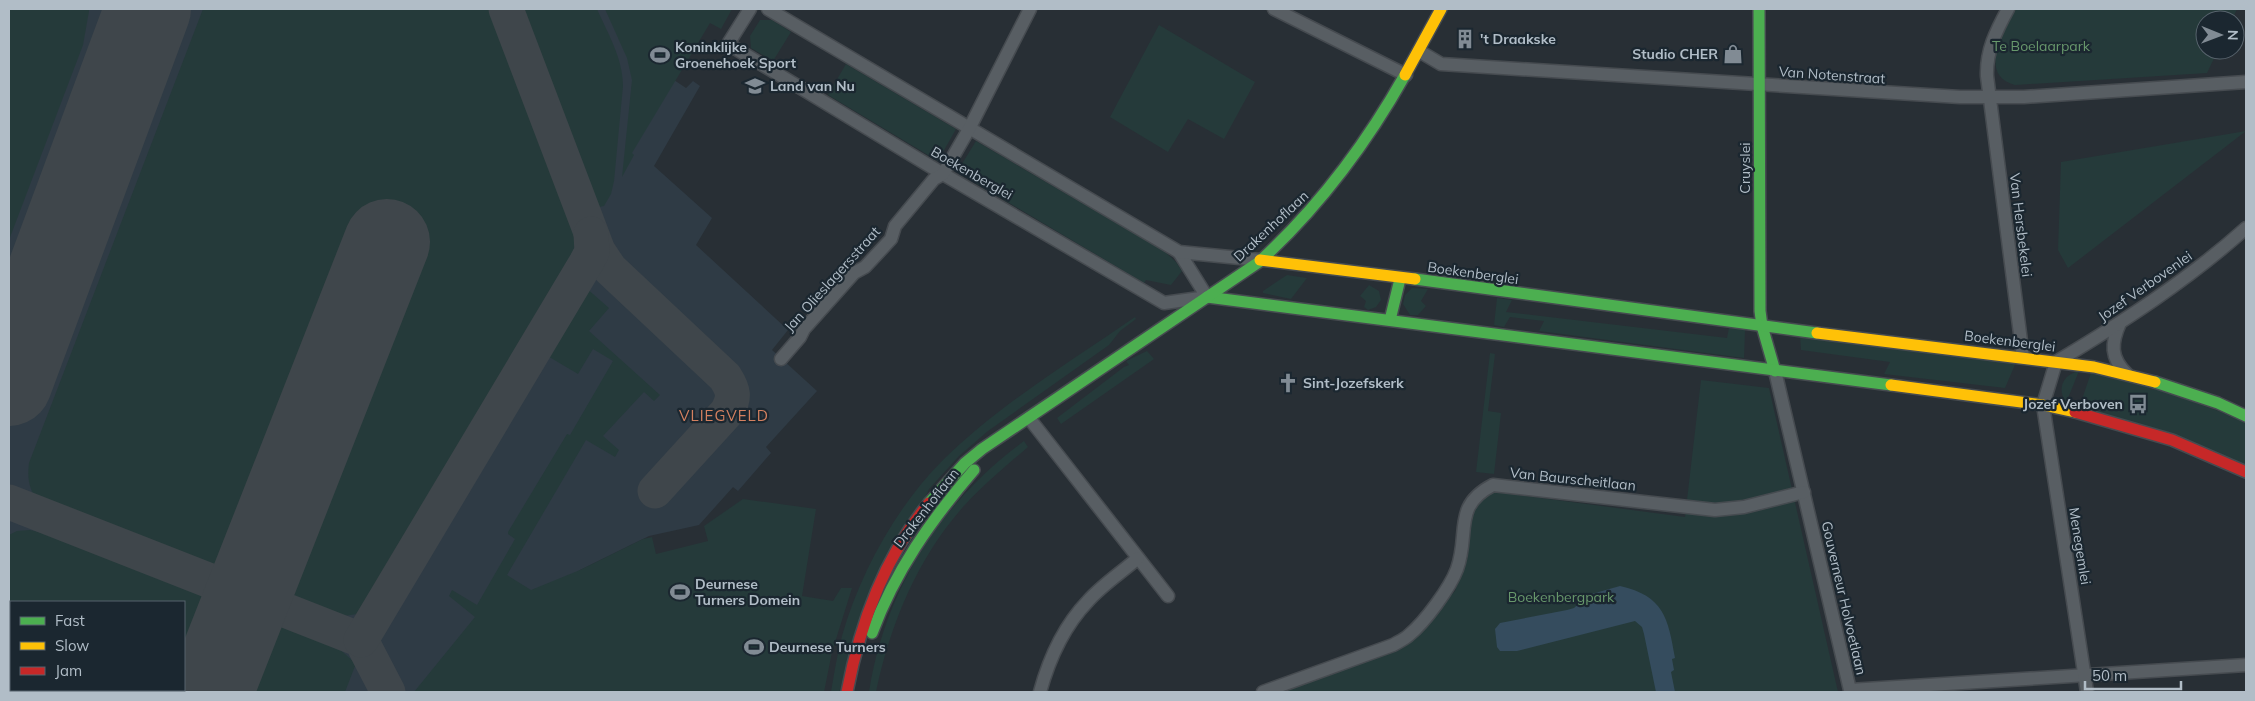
<svg xmlns="http://www.w3.org/2000/svg" width="2255" height="701" font-family="Mulish,sans-serif">
  <rect width="100%" height="100%" fill="#282f35"/>
  <path fill="#2f3b45" fill-rule="evenodd" d="M 9,9 L 609,9 L 655,110 L 674,80 L 686,88 L 693,81 L 700,86 L 654,166 L 712,218 L 696,245 L 788,330 L 772,350 L 817,391 L 766,447 L 771,453 L 738,491 L 733,487 L 699,525 L 649,536 L 580,570 L 431,692 L 9,692 ZM 11,602 L 184,602 L 184,690 L 11,690 Z"/>
  <g fill="#253a3a" fill-rule="evenodd">
    <polygon points="9,9 89,9 89,11 83,45 9,240"/>
    <path d="M 203,9 L 492,9 L 575,228 L 575,245 L 567,269 L 369,607 L 357,614 L 344,616 L 40,504 C 29,490 27,480 29,463 Z"/>
    <path d="M 519,9 L 597,9 C 608,34 623,58 623,86 L 614,181 L 611,194 L 604,206 L 599,207 L 591,199 Z"/>
    <polygon points="605,9 732,9 721,29 710,23 632,153 634,155 622,177 632,80 627,58"/>
    <path d="M 2016,9 L 2237,9 L 2232,20 L 2205,20 L 2205,50 L 2218,50 L 2207,73 L 2015,85 C 1977,75 2004,30 2016,9 Z"/>
    <polygon points="760,20 772,20 791,32 773,61 751,48 750,36"/>
    <polygon points="1159,25 1255,82 1224,139 1188,119 1168,152 1110,117"/>
    <polygon points="846,64 956,129 938,161 828,95"/>
    <polygon points="2246,131 2068,268 2058,250 2061,162"/>
    <polygon points="976,141 1164,251 1176,262 1182,271 1171,285 1146,280 1144,283 957,172"/>
    <polygon points="1287,275 1307,278 1291,299 1263,293 1263,291"/>
    <polygon points="1369,285 1379,291 1381,300 1376,307 1368,310 1364,307 1366,301 1360,296"/>
    <polygon points="585,287 609,308 589,331 660,395 654,401 644,392 603,436 619,450 615,457 586,440 507,575 531,590 580,570 643,539 652,537 656,554 708,541 704,526 743,499 816,509 802,596 833,601 841,588 852,588 832,652 824,692 414,692 475,617 449,596 452,590 477,605 515,539 508,534 508,532 567,434 570,435 613,361 593,349 578,374 546,355"/>
    <polygon points="1412,288 1428,289 1421,301 1426,306 1418,315 1410,315 1403,304 1405,295"/>
    <polygon points="1497,298 1512,300 1506,312 1727,338 1729,328 1745,329 1744,358 1539,331 1544,321 1510,317 1504,327 1494,325"/>
    <path d="M 1135,317 L 1136,319 L 1120,331 L 1109,345 L 988,431 L 959,456 L 929,489 L 839,692 L 831,692 C 834,674 837,655 842,636 C 860,573 896,507 943,460 C 1000,404 1070,362 1135,317 Z"/>
    <polygon points="1800,335 2017,360 2005,388 1884,374 1890,362 1801,350"/>
    <polygon points="1147,351 1154,359 1061,424 1057,418 1124,367 1129,365 1126,361"/>
    <polygon points="1490,353 1495,354 1488,411 1501,413 1494,474 1476,472"/>
    <polygon points="2092,370 2135,381 2246,421 2246,466 2079,408"/>
    <path d="M 2079,371 L 2066,403 C 2057,389 2062,375 2079,371 Z"/>
    <polygon points="1701,380 1769,388 1838,692 1283,692 1404,647 1455,591 1467,559 1473,508 1486,495 1495,492 1685,517"/>
    <path d="M 1024,441 L 1028,447 C 1006,466 983,485 963,507 C 917,559 890,625 876,692 L 869,692 C 885,589 941,502 1024,441 Z"/>
    <path d="M 30,530 L 43,533 L 335,645 L 354,662 L 355,666 L 345,692 L 9,692 L 9,535 L 17,531 ZM 11,602 L 184,602 L 184,690 L 11,690 Z"/>
  </g>
  <path fill="#354c5e" d="M 1620,586 C 1664,596 1668,618 1675,658 L 1672,659 L 1674,670 L 1671,672 L 1675,692 L 1656,692 L 1644,634 L 1642,627 L 1635,621 L 1517,651 L 1500,651 L 1497,647 L 1495,629 L 1500,623 L 1567,610 L 1574,608 L 1588,595 Z"/>
  <g fill="none" stroke-linecap="round" stroke-linejoin="round">
    <g stroke="#3f464b" stroke-width="35">
      <path d="M 506,9 L 598,251 L 610,269 L 725,377 C 734,391 735,397 727,412 L 655,491"/>
      <polyline points="124,74 127,40 126,9"/>
      <polyline points="9,502 361,640 388,692"/>
      <polyline points="361,640 586,263 592,252 591,234"/>
    </g>
    <g stroke="#3f464b" stroke-width="86">
      <polyline points="9,383 148,9"/>
      <polyline points="210,692 387,242"/>
    </g>
    <defs>
      <g id="street">
        <polyline points="750,9 728,44 943,174 1164,303 1207,297 1179,252"/>
        <polyline points="768,9 1179,252 1260,260"/>
        <polyline points="1274,9 1406,75"/>
        <path d="M 2008,9 C 1996,31 1986,51 1987,76 L 2023,357"/>
        <polyline points="1419,51 1441,64 1960,97 2024,97 2246,82"/>
        <path d="M 2120,323 C 2111,343 2110,358 2127,374"/>
        <polyline points="781,359 800,337 804,329 854,273 865,267 891,239 895,226 934,179 943,174 969,129 1030,9"/>
        <polyline points="1775,371 1850,690 2246,665"/>
        <polyline points="1029,418 1168,596"/>
        <path d="M 1040,692 C 1049,659 1064,626 1088,601 C 1102,585 1122,572 1138,558"/>
        <path d="M 1263,692 L 1393,645 C 1398,642 1405,639 1409,635 C 1425,622 1450,588 1457,569 C 1470,533 1452,506 1493,485 L 1715,510 L 1744,507 L 1804,492"/>
        <path d="M 2087,692 L 2043,405 L 2056,362 C 2123,322 2188,280 2246,228"/>
      </g>
      <g id="fast">
        <polyline points="1759,9 1760,311 1762,326 1775,371"/>
        <polyline points="1415,279 1817,333"/>
        <polyline points="1207,297 1891,385"/>
        <polyline points="1390,320 1400,279"/>
        <polyline points="2155,382 2218,403 2246,416"/>
        <path d="M 929,503 L 965,463 L 982,449 L 1259,262 C 1318,208 1365,146 1405,75"/>
        <path d="M 872,633 C 895,571 931,520 974,470"/>
      </g>
      <g id="slow">
        <polyline points="1405,75 1441,9"/>
        <polyline points="1260,260 1415,279"/>
        <polyline points="1817,333 2094,367 2155,382"/>
        <polyline points="1891,385 2043,405 2075,412"/>
      </g>
      <g id="jam">
        <polyline points="2075,412 2172,440 2246,472"/>
        <path d="M 847,692 C 860,624 884,557 929,503"/>
      </g>
    </defs>
    <use href="#street" stroke="#464b50" stroke-width="15"/>
    <use href="#fast" stroke="#464b50" stroke-width="14"/>
    <use href="#slow" stroke="#464b50" stroke-width="14"/>
    <use href="#jam" stroke="#464b50" stroke-width="14"/>
    <use href="#street" stroke="#585e63" stroke-width="12"/>
    <use href="#fast" stroke="#4caf50" stroke-width="11"/>
    <use href="#slow" stroke="#ffc107" stroke-width="11"/>
    <use href="#jam" stroke="#c62828" stroke-width="11"/>
  </g>
  <defs>
    <symbol id="building-bare" viewBox="-9 -9 18 18"><path d="M-4-6H4V6H1V3H-1V6H-4ZM-2.5-4.3h1.7v1.8h-1.7ZM.8-4.3h1.7v1.8H.8ZM-2.5-1h1.7V.8h-1.7ZM.8-1h1.7V.8H.8Z" fill="#818b94" stroke="#1b2730" stroke-width="2.5" paint-order="stroke"/></symbol>
    <symbol id="shop-bare" viewBox="-9 -9 18 18"><path d="M-5-2.5h2.3a2.7 3.5 0 0 1 5.4 0H5L5.5 6h-11ZM-1.5-2.5h3a1.5 2.3 0 0 0-3 0Z" fill="#818b94" stroke="#1b2730" stroke-width="2.5" paint-order="stroke"/></symbol>
    <symbol id="stadium-bare" viewBox="-9 -9 18 18"><path d="M0-5a6.5 5 0 1 0 0 10a6.5 5 0 1 0 0-10ZM-3.5-1.8h7v3.6h-7Z" fill="#818b94" stroke="#1b2730" stroke-width="2.5" paint-order="stroke"/></symbol>
    <symbol id="school-bare" viewBox="-9 -9 18 18"><path d="M0-5L7-2L0 1L-7-2ZM-4 1L0 2.5L4 1V4Q0 6-4 4Z" fill="#818b94" stroke="#1b2730" stroke-width="2.5" paint-order="stroke"/></symbol>
    <symbol id="church-bare" viewBox="-9 -9 18 18"><path d="M-1.2-6h2.4v3.5h3.3v2.4h-3.3V6h-2.4V-.1h-3.3v-2.4h3.3Z" fill="#818b94" stroke="#1b2730" stroke-width="2.5" paint-order="stroke"/></symbol>
    <symbol id="bus-bare" viewBox="-9 -9 18 18"><path d="M-5-6H5V4H4V6H2V4H-2V6H-4V4H-5ZM-3.5-4V0h7V-4ZM-3.5 1.2v1.5H-2V1.2ZM2 1.2v1.5H3.5V1.2Z" fill="#818b94" stroke="#1b2730" stroke-width="2.5" paint-order="stroke"/></symbol>
  </defs>
  <g fill-rule="evenodd">
    <use href="#building-bare" x="1451" y="25" width="28" height="28"/>
    <use href="#shop-bare" x="1719" y="40" width="28" height="28"/>
    <use href="#stadium-bare" x="646" y="41" width="28" height="28"/>
    <use href="#school-bare" x="741" y="72" width="28" height="28"/>
    <use href="#church-bare" x="1274" y="369" width="28" height="28"/>
    <use href="#bus-bare" x="2124" y="390" width="28" height="28"/>
    <use href="#stadium-bare" x="666" y="578" width="28" height="28"/>
    <use href="#stadium-bare" x="740" y="633" width="28" height="28"/>
  </g>
  <g text-anchor="middle" stroke-width="4.5" stroke-linejoin="round" paint-order="stroke">
    <g font-size="14" font-weight="bold" fill="#b1bdc7" stroke="#1b2730" text-anchor="start">
      <text x="1480" y="44">'t Draakske</text>
      <text x="675" y="52">Koninklijke<tspan x="675" dy="16">Groenehoek Sport</tspan></text>
      <text x="1718" y="59" text-anchor="end">Studio CHER</text>
      <text x="770" y="91">Land van Nu</text>
      <text x="1303" y="388">Sint-Jozefskerk</text>
      <text x="2123" y="409" text-anchor="end">Jozef Verboven</text>
      <text x="695" y="589">Deurnese<tspan x="695" dy="16">Turners Domein</tspan></text>
      <text x="769" y="652">Deurnese Turners</text>
    </g>
    <g font-size="14" fill="#68986c" stroke="#1b2730">
      <text x="2041" y="51">Te Boelaarpark</text>
      <text x="1561" y="602">Boekenbergpark</text>
    </g>
    <g font-size="14" fill="#b1bdc7" stroke="#1b2730">
      <text transform="translate(1832 75) rotate(4)" y="5">Van Notenstraat</text>
      <text transform="translate(1745 168) rotate(-90)" y="5">Cruyslei</text>
      <text transform="translate(972 173) rotate(30)" y="5">Boekenberglei</text>
      <text transform="translate(2021 225) rotate(83)" y="5">Van Hersbekelei</text>
      <text transform="translate(1271 226) rotate(-43)" y="5">Drakenhoflaan</text>
      <text transform="translate(1473 273) rotate(8)" y="5">Boekenberglei</text>
      <text transform="translate(832 279) rotate(-48)" y="5">Jan Olieslagersstraat</text>
      <text transform="translate(2145 286) rotate(-35)" y="5">Jozef Verbovenlei</text>
      <text transform="translate(2010 341) rotate(7)" y="5">Boekenberglei</text>
      <text transform="translate(1573 479) rotate(6)" y="5">Van Baurscheitlaan</text>
      <text transform="translate(926 508) rotate(-52)" y="5">Drakenhoflaan</text>
      <text transform="translate(2080 546) rotate(81)" y="5">Menegemlei</text>
      <text transform="translate(1844 598) rotate(77)" y="5">Gouverneur Holvoetlaan</text>
    </g>
    <g font-size="15" letter-spacing="1" fill="#d48160" stroke="#1b2730">
      <text x="724" y="421">VLIEGVELD</text>
    </g>
  </g>
  <rect width="2255" height="701" fill="none" stroke="#b1bdc7" stroke-width="20"/>
  <rect x="10" y="601" width="175" height="90" fill="#1b2730" stroke="#57636c"/>
  <rect x="20" y="617" width="25" height="8" fill="#4caf50" stroke="#57636c"/>
  <text x="55" y="626" font-size="15" fill="#b1bdc7">Fast</text>
  <rect x="20" y="642" width="25" height="8" fill="#ffc107" stroke="#57636c"/>
  <text x="55" y="651" font-size="15" fill="#b1bdc7">Slow</text>
  <rect x="20" y="667" width="25" height="8" fill="#c62828" stroke="#57636c"/>
  <text x="55" y="676" font-size="15" fill="#b1bdc7">Jam</text>
  <g transform="translate(2220 35) rotate(91)"><circle r="24" fill="#1b2730" stroke="#57636c"/>
  <path d="M0-4L9 19L0 12L-9 19Z" fill="#818b94"/>
  <text y="-8" font-size="14" font-weight="bold" text-anchor="middle" fill="#b1bdc7">N</text>
  </g>
  <path d="M2085 681v8h96v-8" fill="none" stroke="#b1bdc7" stroke-width="2.5"/>
  <text x="2092" y="681" font-size="15" fill="#b1bdc7" stroke="#1b2730" stroke-width="4" paint-order="stroke">50 m</text>
</svg>
